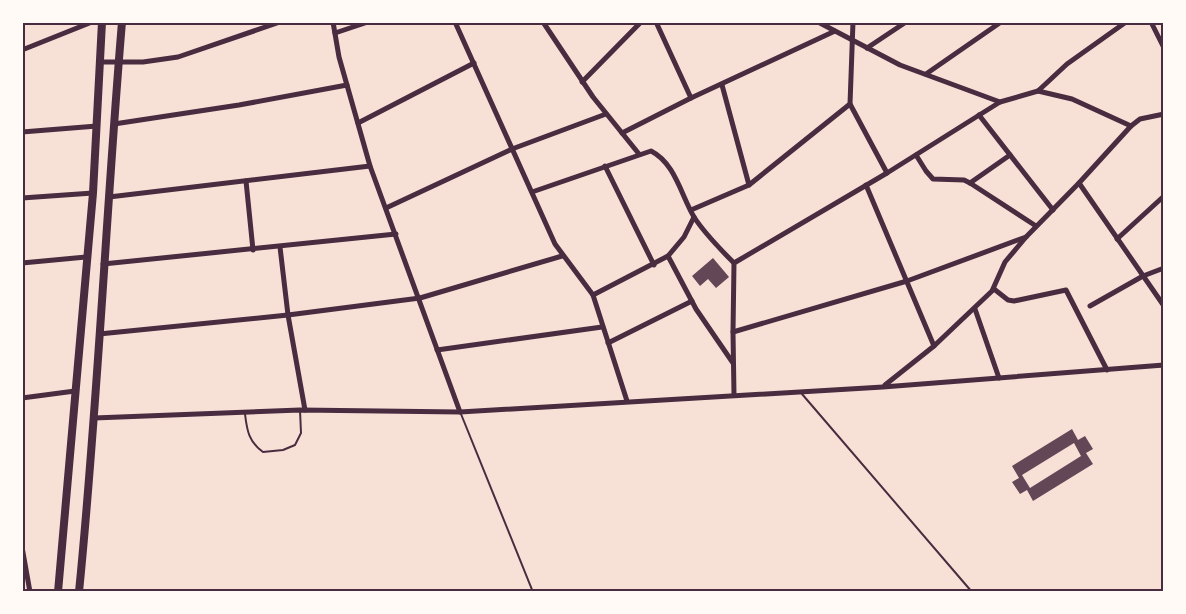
<svg xmlns="http://www.w3.org/2000/svg" width="1186" height="614" font-family="Signika,sans-serif">
  <rect width="100%" height="100%" fill="#f7e1d7"/>
  <g fill="#644757" fill-rule="evenodd">
    <polygon points="713,258 729,277 716,288 708,279 700,286 692,276"/>
    <path d="M 1072,429 L 1078,440 L 1085,436 L 1093,449 L 1086,453 L 1093,464 L 1033,501 L 1027,490 L 1020,494 L 1012,482 L 1019,478 L 1012,466 ZM 1074,443 L 1081,456 L 1030,488 L 1022,475 Z"/>
  </g>
  <g fill="none" stroke-linecap="round" stroke-linejoin="round">
    <g stroke="#4a2c40" stroke-width="2">
      <polyline points="802,394 972,592"/>
      <path d="M 245,414 C 247,431 249,442 263,452 L 283,450 L 295,445 L 301,433 L 300,410"/>
      <polyline points="461,414 533,592"/>
    </g>
    <g stroke="#4a2c40" stroke-width="5">
      <polyline points="333,22 339,57 370,166 460,412"/>
      <polyline points="455,22 555,244 593,295 627,401"/>
      <polyline points="543,22 593,97 639,154"/>
      <polyline points="656,22 691,98"/>
      <polyline points="818,22 900,65 1000,102"/>
      <polyline points="853,22 850,104 887,173"/>
      <polyline points="1151,22 1164,48"/>
      <polyline points="335,33 368,22"/>
      <polyline points="867,48 906,22"/>
      <polyline points="22,50 92,22"/>
      <polyline points="100,62 143,62 178,57 280,22"/>
      <polyline points="926,74 1001,22"/>
      <polyline points="582,82 641,22"/>
      <polyline points="722,85 749,185"/>
      <polyline points="1038,91 1067,64 1126,22"/>
      <polyline points="979,115 1053,210"/>
      <polyline points="358,123 474,63"/>
      <polyline points="114,124 239,105 347,85"/>
      <polyline points="22,132 97,126"/>
      <polyline points="622,133 691,98 835,31"/>
      <polyline points="916,155 926,171 933,179 964,180 970,183 1036,226"/>
      <polyline points="605,166 654,265"/>
      <polyline points="246,181 253,250"/>
      <polyline points="970,183 1010,155"/>
      <polyline points="1079,183 1164,306"/>
      <polyline points="866,185 934,346"/>
      <path d="M 532,192 L 651,151 C 675,163 681,195 694,217 C 705,234 720,249 734,263"/>
      <polyline points="109,197 370,166"/>
      <polyline points="22,198 93,193"/>
      <polyline points="386,208 512,149 606,114"/>
      <polyline points="691,210 749,185 850,104"/>
      <polyline points="1117,239 1164,196"/>
      <polyline points="280,247 288,315 305,410"/>
      <polyline points="668,256 696,309 733,363"/>
      <polyline points="22,263 86,257"/>
      <polyline points="103,264 396,234"/>
      <polyline points="994,289 1008,300 1014,301 1066,290 1107,370"/>
      <polyline points="593,295 668,256 684,237 694,217"/>
      <polyline points="1090,306 1143,276 1164,268"/>
      <polyline points="975,309 999,378"/>
      <polyline points="733,332 734,263 887,173 1000,102 1038,91 1072,99 1131,126 1140,119 1164,114"/>
      <polyline points="99,334 288,315 420,298 562,256"/>
      <polyline points="608,343 692,301"/>
      <polyline points="437,350 602,327"/>
      <polyline points="885,385 934,346 992,291 1005,262 1026,237 1079,183 1131,126"/>
      <polyline points="734,395 733,332 907,281 1026,237"/>
      <polyline points="22,398 75,391"/>
      <polyline points="94,418 300,410 460,412 883,387 1164,365"/>
      <polyline points="22,547 30,592"/>
    </g>
    <g stroke="#4a2c40" stroke-width="8">
      <polyline points="58,592 93,193 102,22"/>
      <path d="M 79,592 C 98,402 106,212 122,22"/>
    </g>
  </g>
  <rect width="1186" height="614" fill="none" stroke="#fffaf5" stroke-width="48"/>
  <rect x="24" y="24" width="1138" height="566" fill="none" stroke="#4a2c40" stroke-width="2"/>
</svg>
